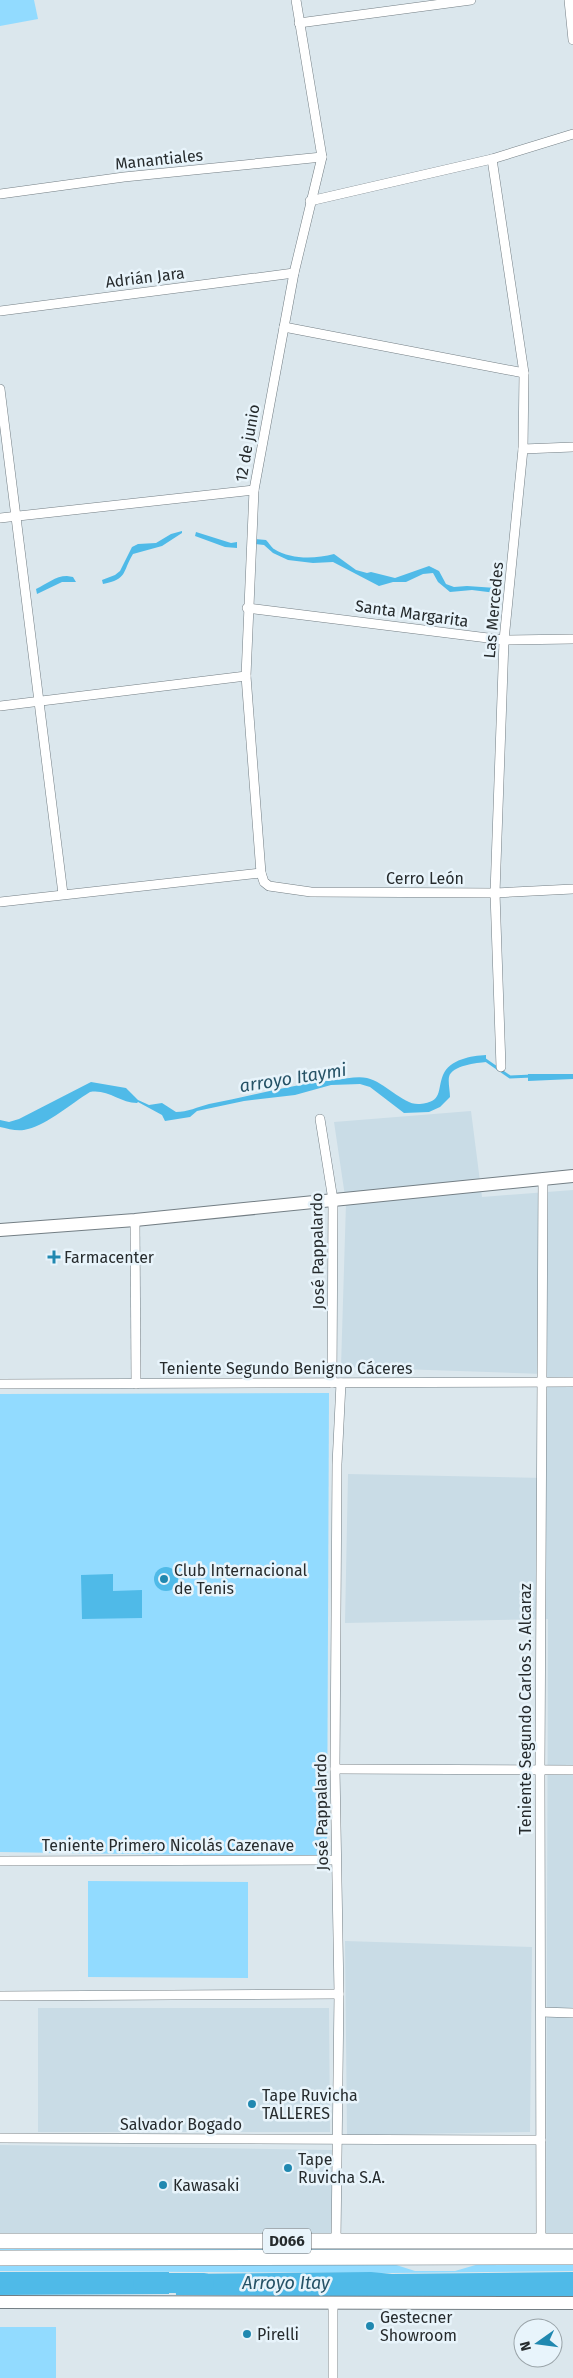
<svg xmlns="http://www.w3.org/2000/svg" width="573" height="2378" font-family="'Fira Sans',sans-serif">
  <rect width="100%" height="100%" fill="#dbe7ed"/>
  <g fill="#c9dce6">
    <polygon points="471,1111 482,1197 573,1190 573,2233 546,2234 548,1619 345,1623 348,1474 544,1478 543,1374 341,1367 346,1203 334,1122"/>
    <polygon points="345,1941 532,1947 530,2132 347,2135"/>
    <polygon points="38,2008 329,2008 330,2132 38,2132"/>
    <polygon points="0,2145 333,2150 332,2234 0,2235"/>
  </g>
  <g fill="#92dbff">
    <polygon points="0,0 34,0 38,19 0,26"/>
    <polygon points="329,1393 327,1857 0,1852 0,1394"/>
    <polygon points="88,1881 248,1882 248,1978 88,1977"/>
    <rect x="0" y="2246" width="573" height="5"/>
    <polygon points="390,2263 415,2271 455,2271 479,2264 573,2264 573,2271 392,2273 0,2271 0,2264"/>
    <rect x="0" y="2327" width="56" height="51"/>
  </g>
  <g fill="#4fbae8">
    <path d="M 182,531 L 182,533 L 162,546 L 133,554 C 122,572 128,579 103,584 L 102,580 L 115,575 L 120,571 L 132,547 L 138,544 L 156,543 L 171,534 Z"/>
    <polygon points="196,532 231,543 237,542 237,548 225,547 195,536"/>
    <path d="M 255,539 L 266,540 C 269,543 272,548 274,549 C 292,560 315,559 334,554 L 356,570 L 367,573 L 371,572 L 395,578 L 429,566 L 439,571 L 446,584 L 454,587 L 467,586 L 496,588 L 496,593 L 472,590 L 450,592 L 438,582 L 433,573 L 423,574 L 406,582 L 393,582 L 379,586 L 333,562 L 313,563 L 288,560 L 273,553 L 264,545 L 255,544 Z"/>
    <path d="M 67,576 L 73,577 L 76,582 L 62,582 L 37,594 L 36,589 C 47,584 55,576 67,576 Z"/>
    <path d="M 486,1055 L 486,1062 C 477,1063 452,1065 449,1077 C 448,1083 450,1091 450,1097 L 440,1107 L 429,1112 L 404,1113 L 370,1087 L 360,1084 L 331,1085 L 295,1095 L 244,1101 L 197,1111 L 190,1117 L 165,1121 L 162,1115 L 138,1102 L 137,1103 C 120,1103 108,1089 90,1092 C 72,1103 48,1124 28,1129 C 19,1132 9,1129 0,1127 L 0,1120 L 9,1122 L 19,1119 L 91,1082 L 126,1088 L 138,1100 L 149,1105 L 162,1103 L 176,1112 C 187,1112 198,1107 209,1104 C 251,1096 293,1084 336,1080 C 345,1079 357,1076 367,1078 C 385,1082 404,1106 420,1104 C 443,1102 437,1090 443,1075 C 450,1059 471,1056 486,1055 Z"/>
    <polygon points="528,1074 573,1074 573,1079 528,1081"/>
    <circle cx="166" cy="1579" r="12"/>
    <polygon points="113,1574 113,1591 142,1590 142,1618 82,1619 81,1575"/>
    <polygon points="0,2272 169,2272 169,2294 0,2295"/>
    <polygon points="371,2272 392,2274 573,2272 573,2296 473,2298 176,2295 175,2274"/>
  </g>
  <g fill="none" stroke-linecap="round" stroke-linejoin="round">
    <polyline stroke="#4fbae8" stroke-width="3" points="484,1059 510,1077 532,1076"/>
    <polyline stroke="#4fbae8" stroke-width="20" points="143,2283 204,2283"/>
    <defs>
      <g id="street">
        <polyline points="296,0 322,157 294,273 254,490 246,676 261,873 264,882 269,886 311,892 495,893 573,889"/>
        <polyline points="569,0 573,40"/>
        <polyline points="299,23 471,0"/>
        <polyline points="492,159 524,373 523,449 504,640 495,893 501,1067"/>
        <polyline points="0,194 124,177 322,157"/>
        <polyline points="310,201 492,159 573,134"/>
        <polyline points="0,311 294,273"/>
        <polyline points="284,327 524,373"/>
        <polyline points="0,389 63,894"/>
        <polyline points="523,449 573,447"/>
        <polyline points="0,518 254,490"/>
        <polyline points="247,608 504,640 573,639"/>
        <polyline points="0,706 246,676"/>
        <polyline points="0,902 261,873"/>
        <polyline points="320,1119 333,1200 332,1383"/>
        <polyline points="135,1220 136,1384"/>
        <polyline points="0,1384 573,1382"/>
        <polyline points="335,1769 573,1770"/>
        <polyline points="0,1861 336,1860"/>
        <polyline points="0,1996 339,1994"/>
        <polyline points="541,2012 573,2013"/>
        <polyline points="0,2138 541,2140"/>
        <polyline points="336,2241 339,1994 335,1769 337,1464 341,1383"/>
        <polyline points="541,2241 540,1770 543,1178"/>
        <polyline points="333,2303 333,2378"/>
      </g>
      <g id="secondary">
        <polyline points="0,1230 135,1220 573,1176"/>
        <polyline points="0,2302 573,2303"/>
      </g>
      <g id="highway">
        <polyline points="0,2241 573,2241"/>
        <polyline points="0,2258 573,2257"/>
      </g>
    </defs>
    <use href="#street" stroke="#737e84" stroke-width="10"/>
    <use href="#secondary" stroke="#737e84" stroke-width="14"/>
    <use href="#highway" stroke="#737e84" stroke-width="16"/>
    <use href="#street" stroke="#fff" stroke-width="9"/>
    <use href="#secondary" stroke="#fff" stroke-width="12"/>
    <use href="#highway" stroke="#fff" stroke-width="15"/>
  </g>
  <g fill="#2088b0" stroke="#e8f4fb" stroke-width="2">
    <path d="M51.5 1249.5h5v5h5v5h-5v5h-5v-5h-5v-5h5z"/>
    <circle cx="164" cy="1579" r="5"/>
    <circle cx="252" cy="2104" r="5"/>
    <circle cx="288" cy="2168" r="5"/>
    <circle cx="163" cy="2185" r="5"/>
    <circle cx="370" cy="2326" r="5"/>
    <circle cx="247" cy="2334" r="5"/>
  </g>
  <g text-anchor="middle" stroke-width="5" stroke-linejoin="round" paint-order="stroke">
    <rect fill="#e8f4fb" stroke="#60676b" stroke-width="1" x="263" y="2228.5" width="48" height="25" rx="4"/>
    <g font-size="15" font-weight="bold" fill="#262b2d">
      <text x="287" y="2246">D066</text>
    </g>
    <g font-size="16" fill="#262b2d" stroke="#e8f4fb">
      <text transform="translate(159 159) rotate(-6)" y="6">Manantiales</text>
      <text transform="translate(145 277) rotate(-7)" y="6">Adrián Jara</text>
      <text transform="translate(247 443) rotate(-80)" y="6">12 de junio</text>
      <text transform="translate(493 610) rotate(-85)" y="6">Las Mercedes</text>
      <text transform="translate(412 613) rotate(8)" y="6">Santa Margarita</text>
      <text x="425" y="884">Cerro León</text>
      <text transform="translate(317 1251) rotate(-91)" y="6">José Pappalardo</text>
      <text x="286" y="1374">Teniente Segundo Benigno Cáceres</text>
      <text transform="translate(525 1709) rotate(-90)" y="6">Teniente Segundo Carlos S. Alcaraz</text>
      <text transform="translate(321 1812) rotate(-91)" y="6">José Pappalardo</text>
      <text x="168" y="1851">Teniente Primero Nicolás Cazenave</text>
      <text x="181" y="2130">Salvador Bogado</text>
    </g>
    <g font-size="16" fill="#262b2d" stroke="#e8f4fb" text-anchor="start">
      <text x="64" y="1263">Farmacenter</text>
      <text x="174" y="1576">Club Internacional<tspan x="174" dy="18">de Tenis</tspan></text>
      <text x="262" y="2101">Tape Ruvicha<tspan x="262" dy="18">TALLERES</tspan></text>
      <text x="298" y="2165">Tape<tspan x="298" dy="18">Ruvicha S.A.</tspan></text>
      <text x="173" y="2191">Kawasaki</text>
      <text x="380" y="2323">Gestecner<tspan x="380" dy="18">Showroom</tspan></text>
      <text x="257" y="2340">Pirelli</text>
    </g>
    <g font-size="18" font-style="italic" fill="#255266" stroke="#e8f4fb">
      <text transform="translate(293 1078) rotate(-9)" y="6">arroyo Itaymi</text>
      <text x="286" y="2289">Arroyo Itay</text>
    </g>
  </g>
  <g transform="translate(538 2343) rotate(256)"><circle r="24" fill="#e8f4fb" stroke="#9aa4a9"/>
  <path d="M0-4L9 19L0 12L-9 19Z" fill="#2088b0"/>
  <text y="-8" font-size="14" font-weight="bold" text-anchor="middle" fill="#262b2d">N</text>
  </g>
</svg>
